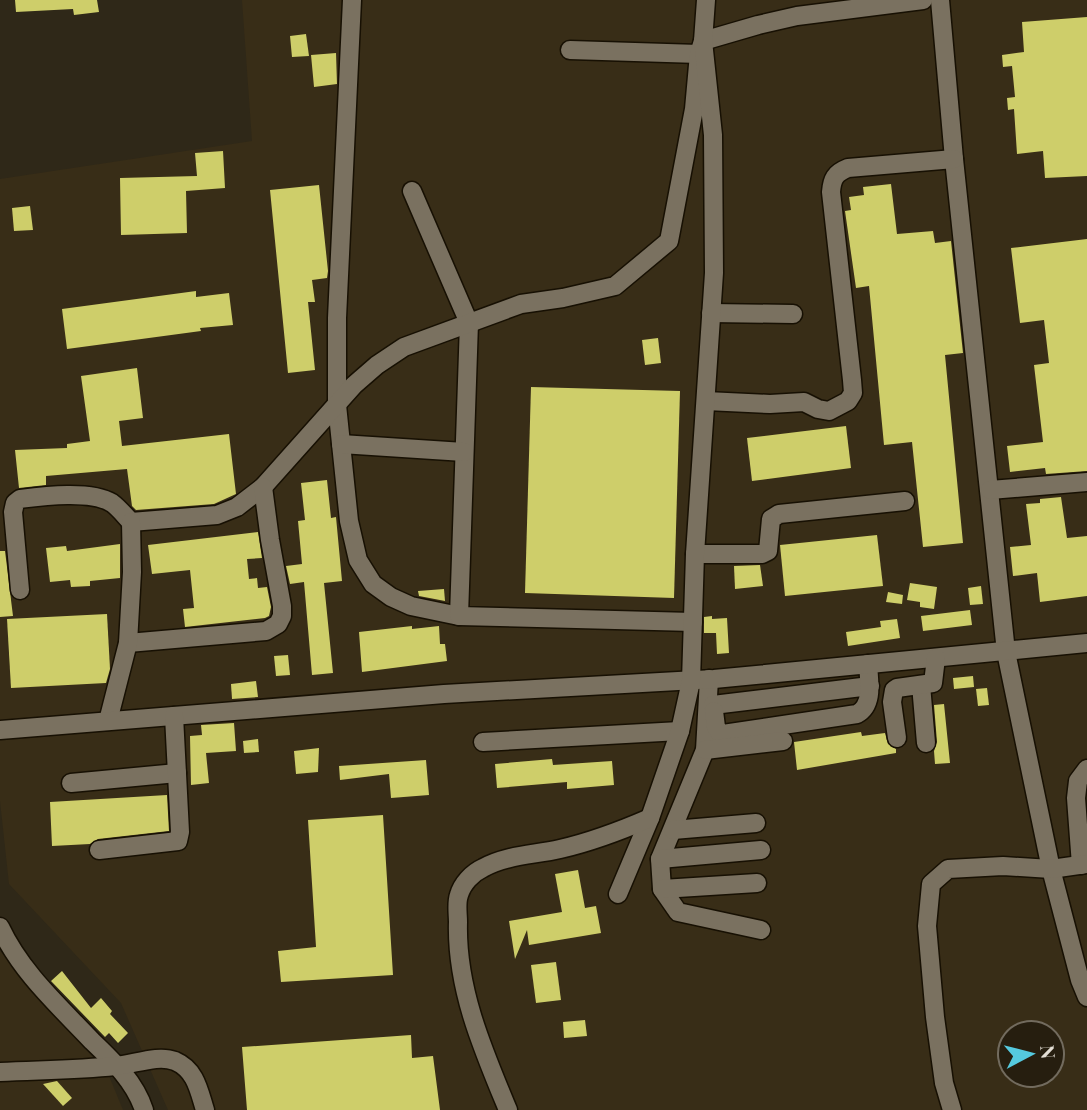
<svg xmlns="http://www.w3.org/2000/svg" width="1087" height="1110" font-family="'Playfair Display',serif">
  <rect width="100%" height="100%" fill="#2f2818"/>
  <g fill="#382d17" fill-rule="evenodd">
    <path d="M 242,0 L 1087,0 L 1087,1110 L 168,1110 L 121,1003 L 9,884 L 0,801 L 0,179 L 252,141 ZM 1010,1033 L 1052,1033 L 1052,1075 L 1010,1075 Z"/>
    <polygon points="0,951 109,1076 123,1110 0,1110"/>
  </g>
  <g fill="#cece6a">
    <polygon points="15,0 97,0 99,12 74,15 73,9 16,12"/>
    <polygon points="1087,17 1087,176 1045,178 1043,151 1017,154 1014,109 1008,110 1007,98 1015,97 1012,66 1003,67 1002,55 1024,52 1022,22"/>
    <polygon points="306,34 309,56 292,57 290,36"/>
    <polygon points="336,53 337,84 314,87 311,55"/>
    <polygon points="223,151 225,188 186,191 187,233 121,235 120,178 197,176 195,153"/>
    <polygon points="891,184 897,234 933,231 935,243 951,241 963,353 945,355 963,543 923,547 912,442 884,445 869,286 856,288 845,211 851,210 849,197 864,195 863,187"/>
    <polygon points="319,185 328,271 327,278 312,280 315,302 308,302 315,370 288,373 270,190"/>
    <polygon points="30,206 33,230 14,231 12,208"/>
    <polygon points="1087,239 1087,471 1046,474 1045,468 1010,472 1007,446 1043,442 1034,365 1049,363 1044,320 1020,323 1011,248"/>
    <polygon points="196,291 196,297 229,293 233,325 200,328 201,331 67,349 62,309"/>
    <polygon points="658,338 661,363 645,365 642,340"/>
    <polygon points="137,368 143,418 119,421 122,446 229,434 236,494 214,504 136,510 132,506 127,469 46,476 46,485 19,488 15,450 67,448 67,444 90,441 81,376"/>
    <polygon points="531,387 680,391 674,598 525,593"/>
    <polygon points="846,426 851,468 752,481 747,438"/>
    <polygon points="327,480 331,518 336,517 342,581 324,583 333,673 312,675 304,582 290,584 286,566 302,564 298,521 305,520 301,483"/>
    <polygon points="1061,497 1067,538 1087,536 1087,596 1040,602 1037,573 1013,576 1010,547 1031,545 1026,504 1040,503 1040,499"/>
    <polygon points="258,532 262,558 247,559 249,579 257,578 258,588 267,587 271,607 269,616 265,618 185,627 183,609 194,608 190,570 152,574 148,545"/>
    <polygon points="877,535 883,586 785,596 780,545"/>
    <polygon points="120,544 120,578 90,581 90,586 71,587 70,580 50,582 46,548 66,546 67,551"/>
    <polygon points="0,551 5,551 13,616 0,617"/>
    <polygon points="760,565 763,586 735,589 734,566"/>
    <polygon points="910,583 937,587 934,609 920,607 920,602 907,600"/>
    <polygon points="981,586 983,604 970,605 968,588"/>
    <polygon points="444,589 445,601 419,596 418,591"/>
    <polygon points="888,592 903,595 902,604 886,602"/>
    <polygon points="970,610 972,625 923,631 921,616"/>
    <polygon points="107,614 110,669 106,683 11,688 7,619"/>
    <polygon points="712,616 712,619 727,618 729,653 717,654 716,633 704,633 704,617"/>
    <polygon points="897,619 900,638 848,646 846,632 881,627 880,621"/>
    <polygon points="412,626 412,629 439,626 440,644 445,644 447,661 362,672 359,632"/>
    <polygon points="288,655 290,675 276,676 274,656"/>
    <polygon points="973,676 974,687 954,689 953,678"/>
    <polygon points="256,681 258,697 232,699 231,684"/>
    <polygon points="987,688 989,705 978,706 976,689"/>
    <polygon points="944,704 950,763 935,764 934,751 937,742 934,705"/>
    <polygon points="234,723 236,751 206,753 209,783 191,785 190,736 202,735 201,725"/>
    <polygon points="861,732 862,736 885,733 888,744 896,749 896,753 797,770 794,742"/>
    <polygon points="258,739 259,752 244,753 243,741"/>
    <polygon points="319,748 318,772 296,774 294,751"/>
    <polygon points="552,759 553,765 612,761 614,785 567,789 567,782 497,788 495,764"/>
    <polygon points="426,760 429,795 391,798 389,774 340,780 339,766"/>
    <polygon points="167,795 169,831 98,839 90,844 52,846 50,802"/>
    <polygon points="383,815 393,975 281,982 278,951 316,947 308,820"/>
    <polygon points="578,870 585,908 596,906 601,933 529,945 527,930 515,959 509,921 562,912 555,874"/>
    <polygon points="556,962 561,1000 536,1003 531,965"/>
    <polygon points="62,971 91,1008 101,998 112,1011 110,1014 128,1033 118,1043 109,1033 105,1037 51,981"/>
    <polygon points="585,1020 587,1036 564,1038 563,1022"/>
    <polygon points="411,1035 412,1058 433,1056 440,1110 247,1110 242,1047"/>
    <polygon points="57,1081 72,1098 63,1106 43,1084"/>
  </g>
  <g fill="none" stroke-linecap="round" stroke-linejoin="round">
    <defs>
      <g id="minor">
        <polyline points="352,0 337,318 337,405 349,521 358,560 373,584 391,597 411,606 459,616"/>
        <polyline points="940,0 954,159 1006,652 1051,869 1080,980 1087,997"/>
        <polyline points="570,50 699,54"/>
        <polyline points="412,191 469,323 459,616 693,622"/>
        <polyline points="711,313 793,314"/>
        <path d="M 706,401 L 770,404 L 804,402 L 818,409 L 829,411 L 848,401 L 853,393 L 852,380 L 831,192 C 832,179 835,173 848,168 L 954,159"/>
        <polyline points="341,444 464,452"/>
        <polyline points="990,490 1087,482"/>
        <polyline points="695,554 762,554 768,551 771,519 779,514 905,501"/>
        <path d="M 20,590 L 13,512 L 15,503 L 20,499 C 44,496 91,490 112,503 C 119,508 125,516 131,522 L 217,515 L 237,507 L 263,487 L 354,385 L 377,365 L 404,347 L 521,304 L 563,298 L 615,286 L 669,241 L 694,109 L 699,54 L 703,41 L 758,25 L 797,16 L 923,0"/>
        <polyline points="128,643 266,631 278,624 282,616 282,606 270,540 263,487"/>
        <polyline points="709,679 705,750 660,859 662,889 678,912 761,930"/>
        <polyline points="921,685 926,743"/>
        <polyline points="713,705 870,686"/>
        <path d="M 714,711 L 716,727 L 720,734 L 723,734 L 857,714 C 874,705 869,681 868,664"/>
        <polyline points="108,721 128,643 132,572 131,522"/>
        <polyline points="0,730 444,694 714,679 1087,643"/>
        <polyline points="897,738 892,702 894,690 897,688 933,683 936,658"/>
        <polyline points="483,742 680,731"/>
        <polyline points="705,750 783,741"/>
        <polyline points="71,783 177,773"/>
        <polyline points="673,830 756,823"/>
        <polyline points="99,850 178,841 180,832 174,716"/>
        <polyline points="660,859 761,850"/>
        <polyline points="1081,865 1076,798 1078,781 1087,769"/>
        <polyline points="662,889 757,883"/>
        <polyline points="618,894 650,818 680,731 691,681 695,554 714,273 713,135 703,41 706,0"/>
        <path d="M 0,927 C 21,972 58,1005 92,1041 C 113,1061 135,1082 144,1110"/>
        <path d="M 0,1072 C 38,1070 77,1070 115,1066 C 133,1065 157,1054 175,1061 C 196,1070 199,1091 205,1110"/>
        <path d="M 508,1110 C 483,1050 456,988 458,922 C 458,914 456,903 459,895 C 462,884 472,873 483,868 C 506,855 534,855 560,849 C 591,842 620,831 650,818"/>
        <polyline points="952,1110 944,1083 935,1017 927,926 931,884 948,869 1003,866 1051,869 1087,864"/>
      </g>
    </defs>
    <use href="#minor" stroke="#171003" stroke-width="21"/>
    <use href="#minor" stroke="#7a7160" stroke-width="18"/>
  </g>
  <g transform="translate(1031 1054) rotate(83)"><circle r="33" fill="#261e0f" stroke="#726b5e" stroke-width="2"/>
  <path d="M0-5L12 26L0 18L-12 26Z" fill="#55cadf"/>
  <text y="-10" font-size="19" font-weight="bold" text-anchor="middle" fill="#e3ded4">N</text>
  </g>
</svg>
